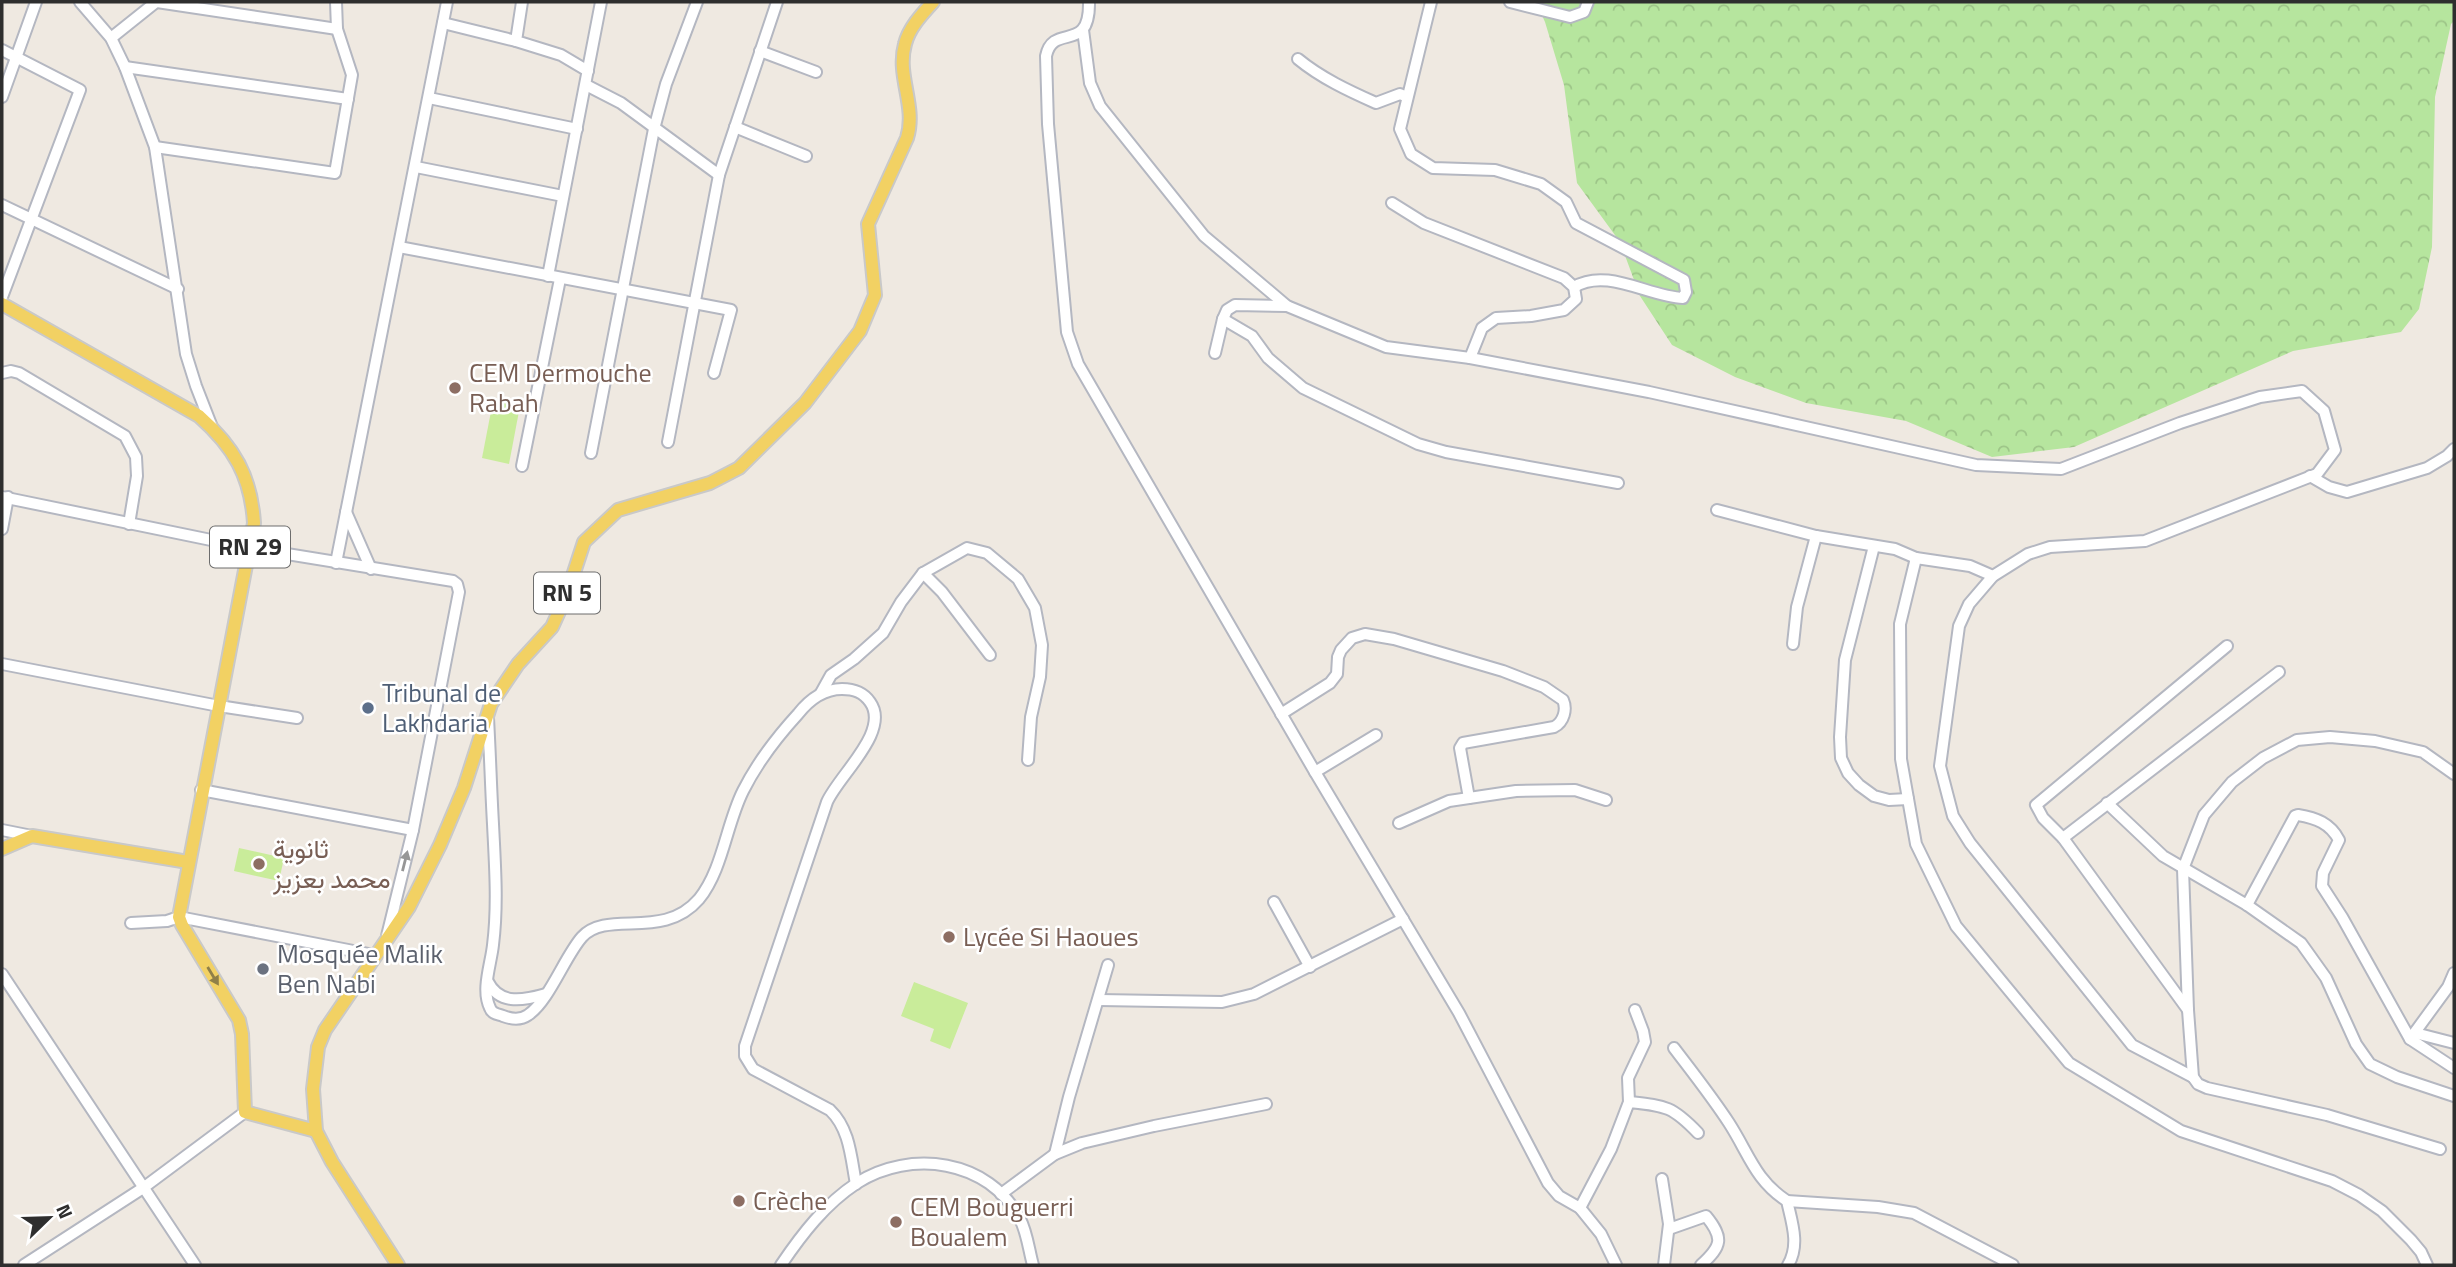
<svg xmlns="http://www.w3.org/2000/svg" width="2456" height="1267" font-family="'Titillium Web',Vazirmatn,sans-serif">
  <defs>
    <pattern id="forest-crowns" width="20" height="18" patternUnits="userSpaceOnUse" patternTransform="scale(1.75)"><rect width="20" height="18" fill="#b6e59e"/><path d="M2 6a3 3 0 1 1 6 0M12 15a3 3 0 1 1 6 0" fill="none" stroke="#9dc588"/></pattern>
  </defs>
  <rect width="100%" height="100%" fill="#efe9e1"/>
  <polygon fill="url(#forest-crowns)" points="1536,2 2454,2 2454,21 2451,24 2435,97 2432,247 2419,309 2401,332 2293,351 2074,447 1992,457 1906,421 1806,403 1735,377 1672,345 1640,296 1620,242 1577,183 1564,85 1545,22"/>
  <g fill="#c9ec9a">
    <polygon points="493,401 520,406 509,464 482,458"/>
    <polygon points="239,848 284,858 279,881 234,871"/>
    <polygon points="914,982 968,1003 950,1049 930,1041 934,1029 901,1016"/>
  </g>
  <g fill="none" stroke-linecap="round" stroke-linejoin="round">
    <defs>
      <g id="minor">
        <polyline points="80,2 111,38 125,67 155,147 186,354 196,386 212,427"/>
        <polyline points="157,2 337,29"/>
        <polyline points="522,2 516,41 561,55 588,71"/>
        <path d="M 1089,2 C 1090,55 1053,22 1046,56 L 1048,124 L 1067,332 L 1078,364 L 1315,772 L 1459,1013 L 1548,1183 L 1559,1196 L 1580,1208 L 1601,1234 L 1616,1265"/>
        <path d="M 1431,2 L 1400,129 L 1411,154 L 1433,168 L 1495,170 L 1541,184 L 1566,202 L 1576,223 L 1684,280 L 1686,292 L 1683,298 C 1649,297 1607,267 1574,287"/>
        <polyline points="1510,2 1570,17 1584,12 1588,2"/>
        <polyline points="443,23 516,41"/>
        <polyline points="1083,30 1090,83 1100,106 1204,236 1287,306 1386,347 1470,358 1649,392 1976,465 2061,469 2180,423 2260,397 2302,391 2324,411 2335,450 2317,474 2145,541 2050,547 2028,554 1993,576 1969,604 1959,626 1940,766 1953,816 1970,843 2132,1045 2193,1077"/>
        <polyline points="111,38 156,2"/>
        <polyline points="2,50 80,90 2,297"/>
        <polyline points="760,51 816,72"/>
        <path d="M 1298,59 C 1321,78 1349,91 1376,103 L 1400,94 L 1407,97"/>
        <polyline points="125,67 348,99"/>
        <polyline points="586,85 621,103 719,175"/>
        <polyline points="2,97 36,2"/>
        <polyline points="429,98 577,129"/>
        <polyline points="735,127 806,156"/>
        <polyline points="155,147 335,173 352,75 337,29 336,2"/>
        <polyline points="416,167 563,196"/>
        <polyline points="1392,203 1424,223 1564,278 1574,287 1576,299 1564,310 1531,316 1496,318 1482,328 1470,358"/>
        <polyline points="2,205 178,289"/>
        <polyline points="399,247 731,310 714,373"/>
        <polyline points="548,276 601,2"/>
        <polyline points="1287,306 1235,305 1227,310 1223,319 1252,336 1268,358 1303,388 1418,444 1446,452 1618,483"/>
        <polyline points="1215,353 1223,319"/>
        <polyline points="2,373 11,371 19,373 125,436 136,457 137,476 129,524"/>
        <polyline points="668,442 719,175 777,2"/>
        <polyline points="591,453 654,129 666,84 697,2"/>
        <polyline points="522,466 560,279"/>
        <polyline points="2310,476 2329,487 2347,492 2427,468 2447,456 2454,449"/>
        <polyline points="2,497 250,548 453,581 457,584 459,592 413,830 387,936"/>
        <polyline points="1717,510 1816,536 1895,549 1916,558"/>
        <polyline points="346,512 371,569"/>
        <polyline points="2,529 8,497"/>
        <polyline points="1874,546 1845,660 1840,737 1841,758 1848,773 1859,785 1874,796 1889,800 1908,799"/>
        <polyline points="336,563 447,2"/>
        <polyline points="923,573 942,592 990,655"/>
        <polyline points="1993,576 1970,566 1916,558 1900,624 1901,759 1916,844 1956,926 2069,1063 2181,1131 2332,1181 2359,1195 2382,1211 2411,1240 2421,1252 2427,1265"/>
        <polyline points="1793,644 1797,607 1816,536"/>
        <polyline points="2,664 219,706 297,718"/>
        <polyline points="821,693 831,675 854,659 883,633 901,602 923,573 967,548 987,553 1018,579 1035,608 1042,645 1040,677 1031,717 1028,760"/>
        <path d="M 1281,714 L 1330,683 L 1337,674 L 1338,657 L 1341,650 L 1352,638 L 1365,634 L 1394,639 L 1503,671 L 1544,687 L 1563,700 C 1567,709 1564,722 1554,727 L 1463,743 L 1460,748 L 1469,798"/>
        <path d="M 488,718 C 490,753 491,789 493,824 C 495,865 498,905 493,945 C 491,964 481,990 490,1008 C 492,1014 498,1014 503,1016 C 511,1019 521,1020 528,1015 C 549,1001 565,956 582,937 C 608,909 663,941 699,899 C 723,869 726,825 743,791 C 757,763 777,737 798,714 C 809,700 824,689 842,689 C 854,689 863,692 870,702 C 891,731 839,775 827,802 L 745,1046 L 745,1056 L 753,1069 L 830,1110 C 850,1129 851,1158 856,1184"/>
        <polyline points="1315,772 1376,735"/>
        <polyline points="201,790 413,830"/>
        <polyline points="2107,803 2163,856 2247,905 2301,943 2326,978 2356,1044 2370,1064 2397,1077 2454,1096"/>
        <polyline points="1399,823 1449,801 1516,791 1575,790 1606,800"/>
        <polyline points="2,830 32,836"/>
        <polyline points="2063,838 2279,672"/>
        <polyline points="1274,902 1310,967"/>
        <path d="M 2247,905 L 2295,816 L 2298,815 C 2316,818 2330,823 2339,840 L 2323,873 L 2322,886 L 2342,917 L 2410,1039 L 2454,1068"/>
        <polyline points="131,923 167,921 179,917 374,955"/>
        <polyline points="2,974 195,1265"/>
        <path d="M 488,982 C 500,1006 525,1000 546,994"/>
        <polyline points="1099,1000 1222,1002 1254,994 1403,919"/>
        <polyline points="2188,1010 2063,838 2043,818 2036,805 2227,646"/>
        <polyline points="2415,1033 2454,1043"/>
        <polyline points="2410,1039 2448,987 2454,973"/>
        <path d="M 1674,1048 C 1693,1073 1712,1097 1729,1123 C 1749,1154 1755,1180 1787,1201 C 1792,1223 1800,1245 1788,1265"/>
        <polyline points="1629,1102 1628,1078 1645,1042 1643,1031 1635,1010"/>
        <polyline points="2440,1149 2327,1115 2207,1088 2198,1084 2193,1077 2188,1010 2183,869 2204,815 2232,782 2263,758 2297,740 2330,737 2375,741 2423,752 2454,774"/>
        <polyline points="1055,1154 1069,1097 1108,965"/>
        <polyline points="1662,1179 1669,1224 1664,1265"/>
        <polyline points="1001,1194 1055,1154 1082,1143 1154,1126 1266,1104"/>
        <polyline points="1787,1201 1878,1207 1914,1213 2013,1265"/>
        <path d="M 1580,1208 L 1611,1149 L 1629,1102 C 1666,1106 1672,1106 1698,1133"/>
        <path d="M 1669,1229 L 1706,1216 C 1724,1238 1722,1246 1701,1265"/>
        <polyline points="24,1265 143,1188 245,1112"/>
        <path d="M 781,1265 C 802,1234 825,1204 857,1183 C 910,1149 989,1159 1020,1219 C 1027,1232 1029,1251 1033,1265"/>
      </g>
      <g id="major">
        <path d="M 2,304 L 199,416 C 234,447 251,476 254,523 L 179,917 L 182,925 L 239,1020 L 242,1034 L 245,1112 L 316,1131"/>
        <polyline points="2,849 32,836 188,862"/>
        <path d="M 398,1265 L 332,1162 L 316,1131 L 313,1089 L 318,1047 L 325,1030 L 409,907 L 440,845 L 464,788 L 491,704 L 518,664 L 552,627 L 567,594 L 584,542 L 618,510 L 710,483 L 739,468 L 805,403 L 860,331 L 875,295 L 868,224 L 907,138 C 917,106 896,76 905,44 C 909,28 922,14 933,2"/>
      </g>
    </defs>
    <use href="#minor" stroke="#b4b7c1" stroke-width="14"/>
    <use href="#major" stroke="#c9c9c9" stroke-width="16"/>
    <use href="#minor" stroke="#fff" stroke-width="10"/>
    <use href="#major" stroke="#f2d163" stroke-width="12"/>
  </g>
  <defs><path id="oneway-solid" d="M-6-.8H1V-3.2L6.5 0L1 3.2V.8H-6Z" transform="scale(1.75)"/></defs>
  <use fill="#969696" href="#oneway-solid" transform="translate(405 861) rotate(-76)"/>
  <use fill="#908048" href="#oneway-solid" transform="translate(213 976) rotate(59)"/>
  <g fill="#8d6e63" stroke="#fff" stroke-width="2.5">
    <circle cx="455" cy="388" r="7"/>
    <circle cx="259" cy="864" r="7"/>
    <circle cx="949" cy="937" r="7"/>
    <circle cx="739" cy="1201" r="7"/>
    <circle cx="896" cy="1222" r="7"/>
  </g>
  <circle fill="#5c6f8a" stroke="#fff" stroke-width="2.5" cx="368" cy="708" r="7"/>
  <circle fill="#6b7280" stroke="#fff" stroke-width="2.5" cx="263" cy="969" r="7"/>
  <g text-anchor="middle" stroke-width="5" stroke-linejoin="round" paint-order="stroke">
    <g fill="#fff" stroke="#6d6d6d" stroke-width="2">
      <rect x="210" y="526.5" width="80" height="41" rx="5"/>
      <rect x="534" y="572.5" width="66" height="41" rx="5"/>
    </g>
    <g font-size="24" font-weight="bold" fill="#2e2e2e">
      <text x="250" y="555">RN 29</text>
      <text x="567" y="601">RN 5</text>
    </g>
    <g font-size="26" fill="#785e54" stroke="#fff" text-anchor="start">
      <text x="469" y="382">CEM Dermouche<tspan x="469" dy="30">Rabah</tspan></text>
      <text x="273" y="858">ثانوية<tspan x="273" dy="30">محمد بعزيز</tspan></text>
      <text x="963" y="946">Lycée Si Haoues</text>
      <text x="753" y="1210">Crèche</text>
      <text x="910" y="1216">CEM Bouguerri<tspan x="910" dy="30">Boualem</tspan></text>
    </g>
    <g font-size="26" fill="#4e5e75" stroke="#fff" text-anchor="start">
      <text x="382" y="702">Tribunal de<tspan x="382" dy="30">Lakhdaria</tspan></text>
    </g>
    <g font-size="26" fill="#5b616d" stroke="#fff" text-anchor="start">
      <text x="277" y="963">Mosquée Malik<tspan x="277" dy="30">Ben Nabi</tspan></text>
    </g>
  </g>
  <rect width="2456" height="1267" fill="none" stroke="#2e2e2e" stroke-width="7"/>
  <g transform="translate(49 1218) rotate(67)" stroke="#ffffff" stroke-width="5" paint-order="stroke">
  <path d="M0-5L12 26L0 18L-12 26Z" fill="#2e2e2e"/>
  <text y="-10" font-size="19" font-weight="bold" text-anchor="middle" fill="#2e2e2e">N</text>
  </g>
</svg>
